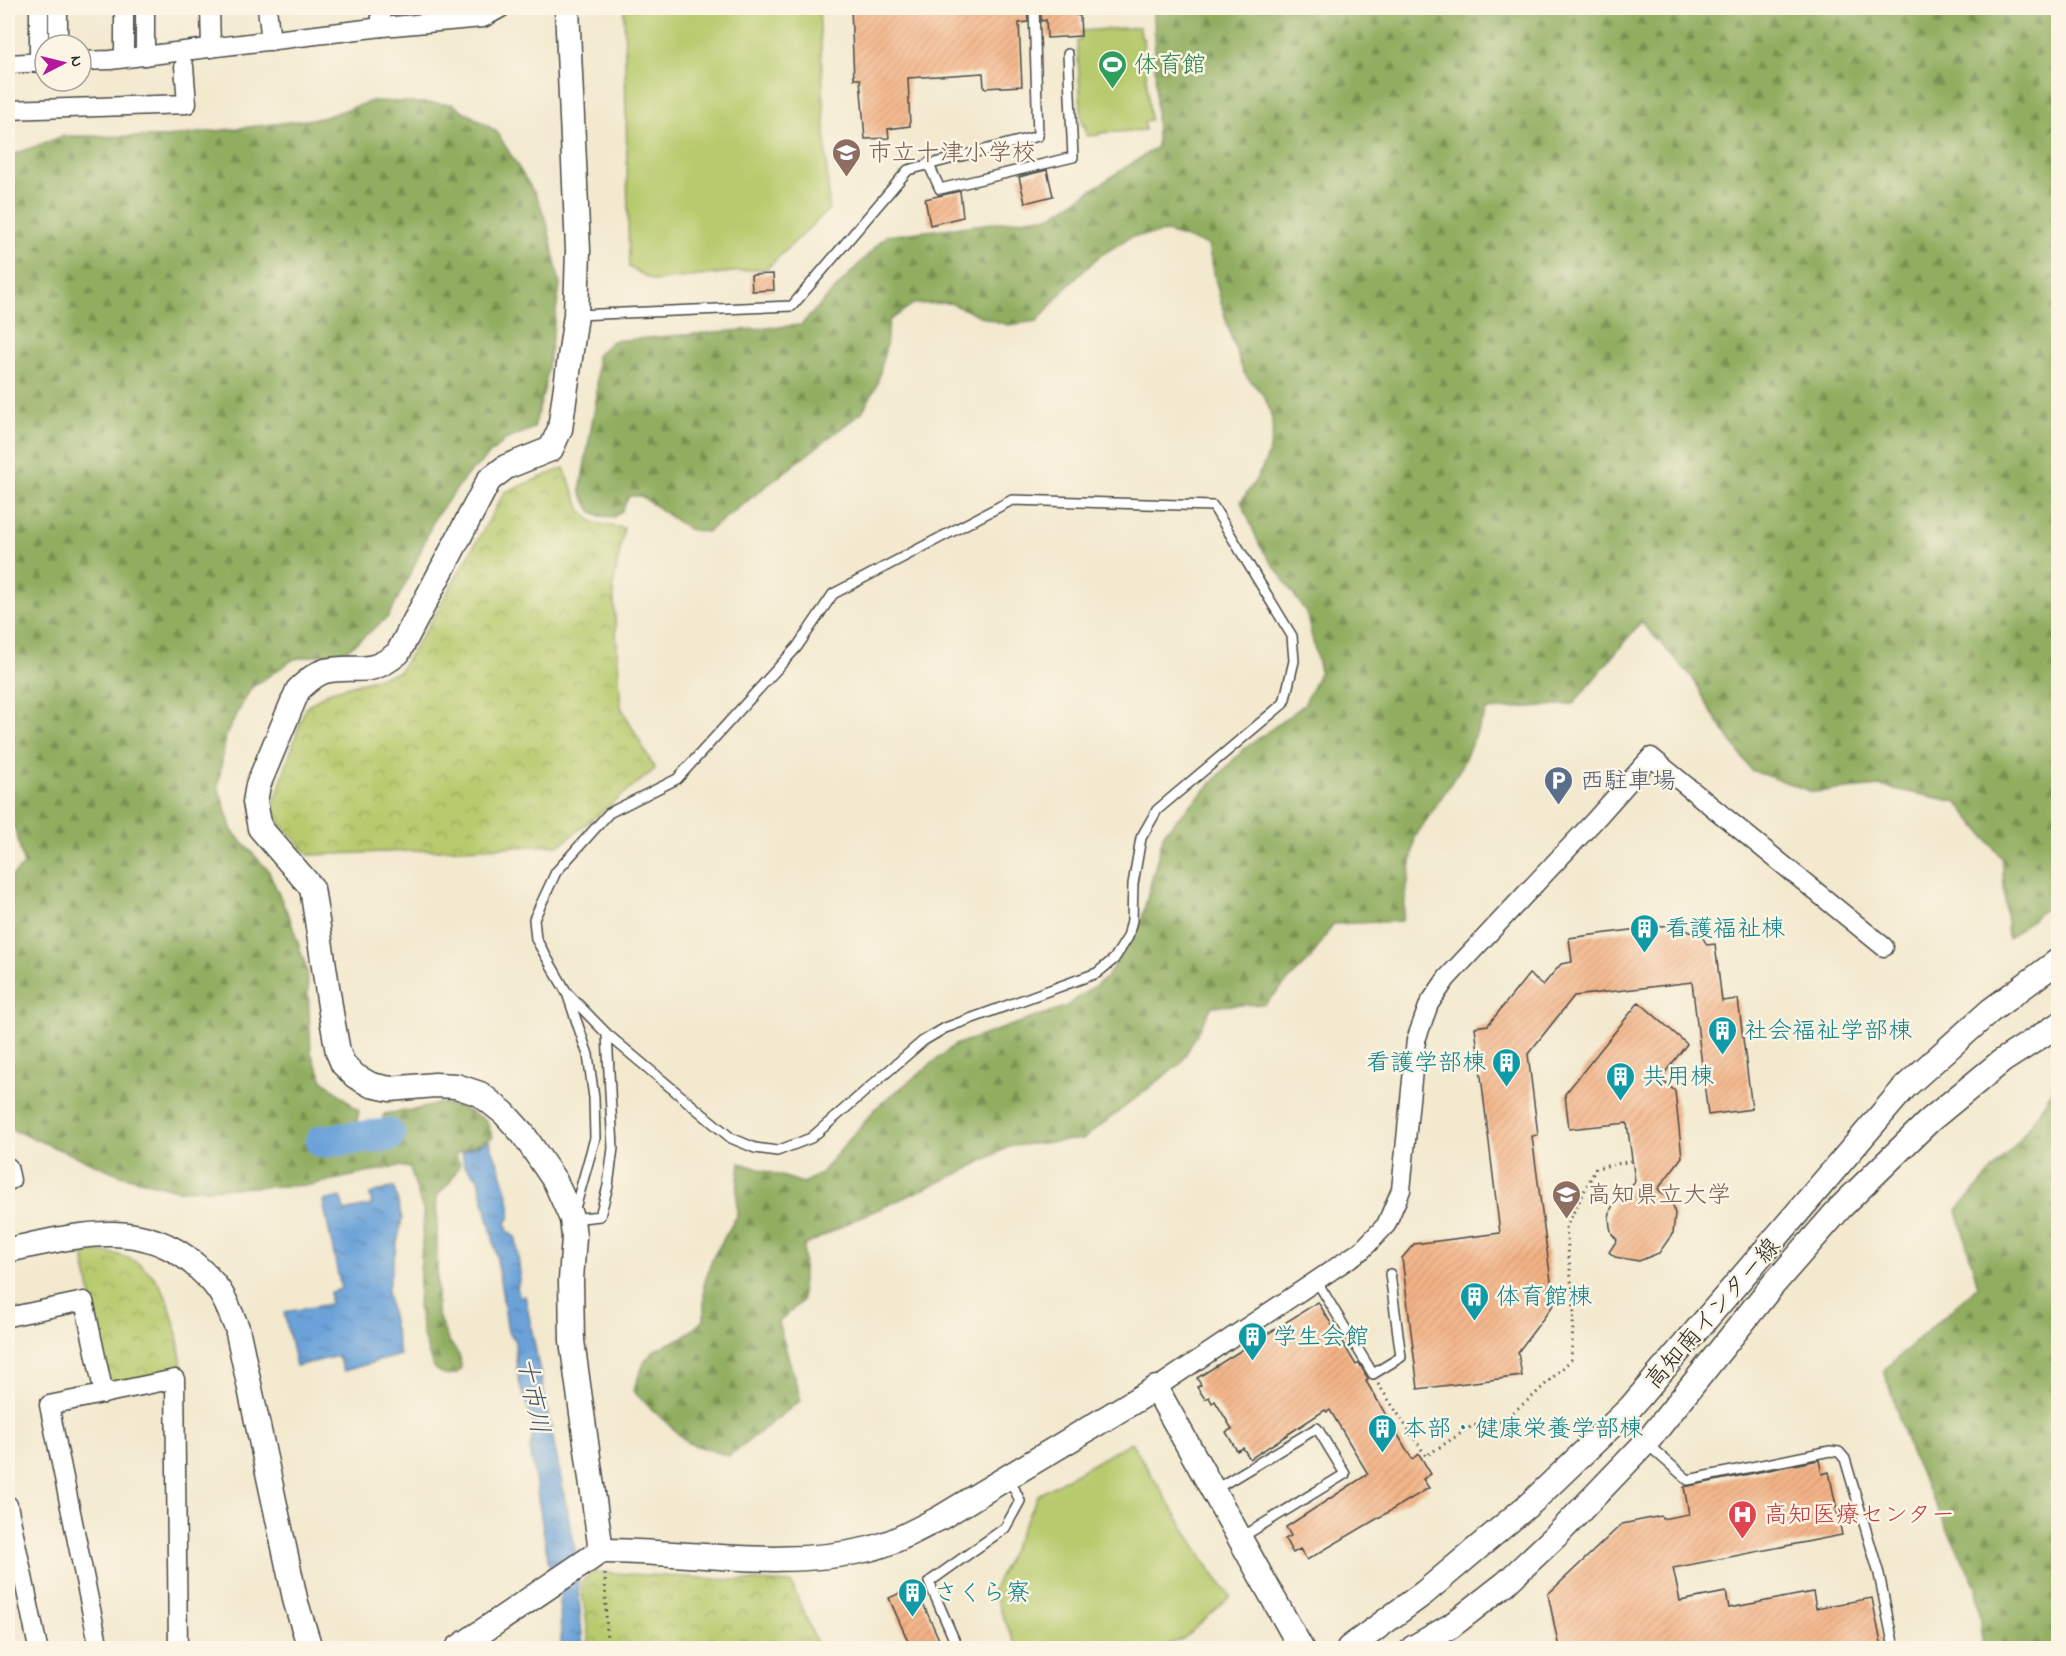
<svg xmlns="http://www.w3.org/2000/svg" width="2066" height="1656" font-family="'Indie Flower','Klee One',sans-serif">
  <defs>
    <pattern id="forest-firs" width="22" height="20" patternUnits="userSpaceOnUse" patternTransform="scale(1.5)"><rect width="22" height="20" fill="#91ae60"/><path d="M5 1l3.5 6h-7zM16 11l3.5 6h-7z" fill="#778e4f"/></pattern>
    <pattern id="park-crowns" width="20" height="18" patternUnits="userSpaceOnUse" patternTransform="scale(1.5)"><rect width="20" height="18" fill="#b7ca6d"/><path d="M2 6a3 3 0 1 1 6 0M12 15a3 3 0 1 1 6 0" fill="none" stroke="#95a45a"/></pattern>
    <pattern id="water-ripples" width="26" height="14" patternUnits="userSpaceOnUse" patternTransform="scale(1.5)"><rect width="26" height="14" fill="#6ba2d9"/><path d="M2 4q2-2 4 0t4 0M15 11q2-2 4 0t4 0" fill="none" stroke="#5884b0"/></pattern>
    <pattern id="building-hatch" width="6" height="6" patternUnits="userSpaceOnUse" patternTransform="scale(1.5)"><rect width="6" height="6" fill="#f3b285"/><path d="M-1 1l2-2M0 6l6-6M5 7l2-2" fill="none" stroke="#d09973"/></pattern>
  </defs>
  <rect width="100%" height="100%" fill="#fcf5e5"/>
  <filter id="ink" filterUnits="userSpaceOnUse"><feTurbulence type="fractalNoise" baseFrequency=".0167" numOctaves="2"/><feDisplacementMap in="SourceGraphic" scale="12" xChannelSelector="R" yChannelSelector="G"/><feConvolveMatrix kernelMatrix="1 2 1 2 8 2 1 2 1" color-interpolation-filters="sRGB"/></filter>
  <filter id="wash" filterUnits="userSpaceOnUse"><feTurbulence type="fractalNoise" baseFrequency=".008" numOctaves="4" result="noise"/><feDisplacementMap in="SourceGraphic" scale="24" xChannelSelector="R" yChannelSelector="G"/><feGaussianBlur stdDeviation="1.35" result="paint"/><feColorMatrix in="noise" values="0 0 0 0 0 0 0 0 0 0 0 0 0 0 0 0 0 1.4 0 .05"/><feComposite in="paint" operator="in"/></filter>
  <g filter="url(#wash)">
    <rect width="100%" height="100%" fill="#f3e9cf"/>
    <g fill="url(#forest-firs)" stroke="#5e6c46" stroke-width="1.5">
      <path d="M 1154,8 L 2058,8 L 2058,906 L 2043,910 L 2008,939 L 2002,858 L 1957,802 L 1880,786 L 1813,792 L 1751,770 L 1712,713 L 1692,677 L 1641,622 L 1573,704 L 1487,710 L 1459,771 L 1415,837 L 1402,921 L 1333,924 L 1311,958 L 1265,1004 L 1212,1006 L 1181,1063 L 1083,1139 L 1010,1146 L 964,1171 L 856,1219 L 804,1246 L 802,1301 L 778,1323 L 801,1400 L 729,1456 L 688,1443 L 633,1391 L 645,1361 L 655,1350 L 683,1337 L 704,1320 L 704,1285 L 712,1259 L 737,1216 L 737,1190 L 740,1163 L 803,1183 L 820,1174 L 878,1106 L 955,1045 L 1065,1007 L 1107,977 L 1141,922 L 1164,833 L 1243,750 L 1304,705 L 1320,671 L 1306,612 L 1260,546 L 1241,501 C 1264,471 1285,434 1264,397 C 1258,386 1246,381 1242,368 C 1227,328 1216,287 1208,245 L 1167,232 L 1130,237 L 1098,257 L 1063,291 L 1037,321 L 1008,325 L 985,318 L 950,303 L 913,304 L 889,321 L 886,346 L 877,385 L 862,412 L 707,532 L 688,529 L 641,496 L 629,496 L 622,511 L 614,517 L 600,516 L 591,511 L 580,491 L 597,396 L 597,355 L 612,341 L 801,325 L 886,236 L 1052,216 L 1157,147 Z"/>
      <polygon points="372,101 452,104 496,131 538,199 547,223 560,285 545,386 534,428 505,440 466,476 434,519 413,569 388,617 346,651 294,659 251,688 226,735 218,786 232,831 268,870 290,919 307,970 311,1053 323,1080 359,1111 354,1134 330,1136 325,1145 388,1140 382,1122 384,1114 419,1109 441,1103 461,1108 486,1120 493,1137 455,1154 460,1164 450,1182 437,1196 437,1313 447,1338 460,1357 461,1368 456,1374 444,1375 433,1367 423,1336 418,1306 424,1214 410,1168 399,1166 310,1185 176,1190 121,1175 8,1128 8,879 24,865 15,829 8,821 8,160 15,154 63,136 167,137 322,118"/>
      <polygon points="2058,1083 2058,1648 1983,1648 1976,1587 1910,1453 1884,1370 1978,1286 1957,1210 2019,1141"/>
    </g>
    <g fill="url(#park-crowns)" stroke="#717a4c" stroke-width="1.5">
      <polygon points="564,468 581,510 594,523 624,528 613,586 621,707 655,769 560,845 309,855 271,813 305,708 328,692 399,672 430,623 505,492"/>
      <path d="M 91,1252 C 164,1250 175,1311 182,1369 L 108,1385 L 83,1254 Z"/>
      <polygon points="593,1572 791,1583 819,1648 587,1648 588,1633 581,1583"/>
    </g>
    <g fill="#b7ca6d" stroke="#717a4c" stroke-width="1.5">
      <polygon points="624,8 819,8 829,209 767,268 654,281 629,267"/>
      <polygon points="1140,27 1141,38 1143,38 1150,120 1144,121 1145,130 1100,133 1099,135 1086,136 1085,125 1082,125 1077,41 1081,40 1081,31"/>
      <polygon points="1131,1442 1211,1571 1231,1596 1184,1638 1161,1648 1017,1648 992,1591 1038,1495"/>
    </g>
    <g fill="url(#water-ripples)" stroke="#4b6682" stroke-width="1.5">
      <path d="M 489,1141 C 495,1155 513,1200 510,1215 C 510,1218 507,1221 506,1223 L 508,1232 L 516,1238 L 520,1275 L 517,1289 L 520,1297 L 525,1296 L 575,1550 L 583,1648 L 561,1648 L 560,1594 L 549,1566 L 530,1448 C 538,1418 528,1414 521,1388 C 517,1372 515,1356 515,1340 L 508,1332 L 495,1247 L 482,1193 L 478,1178 L 464,1165 L 462,1152 Z"/>
      <polygon points="394,1187 402,1219 387,1292 400,1355 343,1371 338,1356 296,1366 284,1312 330,1304 330,1292 341,1289 323,1201 341,1197 344,1211 372,1205 370,1194"/>
    </g>
    <g fill="none" stroke-linecap="round" stroke-linejoin="round">
      <polyline stroke="#6ba2d9" stroke-width="33" points="322,1141 389,1135"/>
    </g>
    <g id="blocks">
      <g fill="url(#building-hatch)">
        <polygon points="851,8 1027,8 1028,22 1019,23 1022,86 984,88 983,73 908,78 910,126 888,129 889,138 865,139 860,79 854,79"/>
        <polygon points="1041,8 1070,8 1070,14 1080,16 1081,36 1047,38 1046,20 1041,21"/>
        <polygon points="1047,170 1053,196 1025,203 1019,177"/>
        <polygon points="960,191 963,217 930,225 925,199"/>
        <polygon points="773,274 774,290 752,291 751,275"/>
        <polygon points="1685,923 1686,930 1703,938 1707,945 1715,944 1722,1001 1738,999 1752,1109 1708,1115 1692,982 1574,996 1528,1054 1538,1135 1532,1136 1554,1304 1518,1352 1522,1376 1418,1389 1402,1258 1414,1244 1500,1233 1475,1027 1488,1025 1529,974 1543,985 1561,964 1572,962 1569,938"/>
        <polygon points="1639,1002 1687,1044 1660,1079 1675,1091 1682,1157 1658,1189 1673,1205 1675,1214 1673,1233 1659,1253 1639,1261 1615,1257 1609,1252 1617,1240 1612,1234 1610,1227 1609,1217 1611,1209 1616,1200 1624,1196 1635,1181 1627,1123 1569,1129 1565,1094"/>
        <polygon points="1318,1302 1356,1365 1359,1363 1368,1379 1366,1381 1412,1459 1419,1454 1431,1474 1423,1479 1429,1488 1307,1560 1300,1549 1293,1553 1285,1539 1291,1536 1286,1527 1368,1474 1330,1410 1327,1412 1325,1410 1250,1459 1243,1448 1237,1451 1226,1432 1232,1429 1215,1401 1212,1403 1209,1397 1205,1399 1197,1387 1201,1385 1197,1378"/>
        <polygon points="1819,1460 1822,1474 1829,1472 1842,1535 1673,1568 1680,1601 1726,1592 1729,1608 1813,1592 1816,1608 1872,1598 1882,1648 1559,1648 1548,1594 1622,1524 1661,1516 1662,1519 1689,1514 1684,1487"/>
        <polygon points="915,1586 943,1648 911,1648 889,1598"/>
      </g>
    </g>
  </g>
  <g filter="url(#ink)">
    <use href="#blocks" fill-opacity="0" stroke="#494844" stroke-width="1.5"/>
    <g fill="none" stroke-linecap="round" stroke-linejoin="round">
      <defs>
        <g id="lane">
          <polyline points="928,163 940,189 1073,157 1068,54"/>
          <polyline points="576,315 792,306 908,170 1038,136 1034,8"/>
          <polyline points="567,993 607,1034 731,1138 755,1148 777,1151 811,1138 923,1041 945,1028 1097,973 1114,959 1128,937 1132,920 1133,884 1141,838 1157,810 1284,703 1294,661 1292,636 1213,506 1012,500 833,594 797,647 677,779 609,813 556,872 534,919 536,939 567,993 588,1055 594,1098 595,1138 572,1219 600,1216 608,1186 613,1148 607,1034"/>
          <polyline points="1316,1280 1373,1374 1401,1357 1390,1274"/>
          <polyline points="1647,1444 1688,1480 1830,1451 1839,1452 1845,1459 1879,1574 1894,1648"/>
          <polyline points="1214,1490 1317,1428 1345,1474 1242,1537"/>
          <polyline points="956,1644 929,1582 1005,1528 1020,1501 1009,1477"/>
        </g>
        <g id="street">
          <polyline points="39,8 39,63"/>
          <polyline points="58,8 58,45"/>
          <polyline points="124,8 124,58"/>
          <polyline points="145,8 145,56"/>
          <polyline points="210,8 211,48"/>
          <polyline points="267,8 271,41"/>
          <polyline points="380,8 382,27"/>
          <polyline points="81,61 110,60 382,27 483,18 501,8"/>
          <polyline points="8,64 45,62"/>
          <polyline points="8,110 187,104 184,66"/>
          <polyline points="8,1167 11,1180 8,1181"/>
          <polyline points="8,1317 84,1301 104,1394"/>
          <polyline points="1156,1388 1362,1250 1386,1225 1401,1190 1416,1040 1429,1004 1447,978 1595,820 1651,757 1884,947"/>
          <polyline points="8,1505 38,1648"/>
          <polyline points="99,1648 49,1405 175,1379 178,1648"/>
        </g>
        <g id="secondary">
          <path d="M 8,1250 C 72,1237 138,1216 194,1264 C 205,1274 217,1285 224,1299 C 229,1308 233,1319 237,1328 L 296,1603 L 310,1648"/>
          <path d="M 601,1551 C 690,1551 782,1570 869,1549 C 894,1543 918,1529 940,1518 L 1156,1388 L 1301,1648"/>
          <path d="M 458,1648 L 601,1551 L 572,1341 L 571,1280 L 574,1237 L 572,1219 L 555,1181 L 523,1134 L 504,1113 L 480,1094 L 456,1086 L 435,1085 L 390,1089 L 371,1085 L 355,1076 L 343,1064 L 338,1052 L 332,1019 L 312,888 L 260,828 L 255,802 L 258,785 L 298,690 C 306,683 314,674 325,671 C 357,664 368,678 398,653 L 489,480 L 506,467 L 551,449 L 560,429 L 576,315 L 578,250 L 567,8"/>
          <polyline points="1349,1648 1424,1593 1532,1502 1630,1408 1905,1087 1990,1011 2058,961"/>
          <polyline points="1413,1648 1451,1626 1506,1583 1559,1533 1650,1438 1771,1287 1840,1208 1929,1121 2002,1061 2058,1025"/>
        </g>
      </defs>
      <use href="#lane" stroke="#494844" stroke-width="12"/>
      <use href="#street" stroke="#494844" stroke-width="21"/>
      <use href="#secondary" stroke="#494844" stroke-width="27"/>
      <g stroke="#494844" stroke-width="3" stroke-dasharray="1.5 4.5" stroke-linecap="butt">
        <polyline points="1378,1384 1426,1456 1472,1426 1502,1421 1532,1397 1571,1360 1574,1310 1566,1227 1596,1168 1632,1161"/>
        <polyline points="605,1574 607,1648"/>
      </g>
      <use href="#lane" stroke="#fff" stroke-width="9"/>
      <use href="#street" stroke="#fff" stroke-width="18"/>
      <use href="#secondary" stroke="#fff" stroke-width="24"/>
    </g>
  </g>
  <defs>
    <symbol id="stadium-pin" viewBox="-11 -11 22 30"><path d="M0 17L-7.5 6A9.5 9.5 0 1 1 7.5 6Z" fill="#2e9e5b" stroke="#fcf5e5"/><path d="M0-5a6.5 5 0 1 0 0 10a6.5 5 0 1 0 0-10ZM-3.5-1.8h7v3.6h-7Z" fill="#fff"/></symbol>
    <symbol id="school-pin" viewBox="-11 -11 22 30"><path d="M0 17L-7.5 6A9.5 9.5 0 1 1 7.5 6Z" fill="#8d6e63" stroke="#fcf5e5"/><path d="M0-5L7-2L0 1L-7-2ZM-4 1L0 2.5L4 1V4Q0 6-4 4Z" fill="#fff"/></symbol>
    <symbol id="parking-pin" viewBox="-11 -11 22 30"><path d="M0 17L-7.5 6A9.5 9.5 0 1 1 7.5 6Z" fill="#5c6f8a" stroke="#fcf5e5"/><path d="M-3.5-5.5H1a3.5 3.5 0 0 1 0 7H-1V5.5H-3.5ZM-1-3.4V-.6H.8a1.4 1.4 0 0 0 0-2.8Z" fill="#fff"/></symbol>
    <symbol id="building-pin" viewBox="-11 -11 22 30"><path d="M0 17L-7.5 6A9.5 9.5 0 1 1 7.5 6Z" fill="#0f9aa8" stroke="#fcf5e5"/><path d="M-4-6H4V6H1V3H-1V6H-4ZM-2.5-4.3h1.7v1.8h-1.7ZM.8-4.3h1.7v1.8H.8ZM-2.5-1h1.7V.8h-1.7ZM.8-1h1.7V.8H.8Z" fill="#fff"/></symbol>
    <symbol id="university-pin" viewBox="-11 -11 22 30"><path d="M0 17L-7.5 6A9.5 9.5 0 1 1 7.5 6Z" fill="#8d6e63" stroke="#fcf5e5"/><path d="M0-5L7-2L0 1L-7-2ZM-4 1L0 2.5L4 1V4Q0 6-4 4Z" fill="#fff"/></symbol>
    <symbol id="hospital-pin" viewBox="-11 -11 22 30"><path d="M0 17L-7.5 6A9.5 9.5 0 1 1 7.5 6Z" fill="#e0444e" stroke="#fcf5e5"/><path d="M-5-5h3v3.5h4V-5h3V5h-3V1.5h-4V5h-3Z" fill="#fff"/></symbol>
  </defs>
  <g fill-rule="evenodd">
    <use href="#stadium-pin" x="1096" y="48" width="33" height="45"/>
    <use href="#school-pin" x="830" y="136" width="33" height="45"/>
    <use href="#parking-pin" x="1542" y="764" width="33" height="45"/>
    <use href="#building-pin" x="1628" y="912" width="33" height="45"/>
    <use href="#building-pin" x="1706" y="1014" width="33" height="45"/>
    <use href="#building-pin" x="1490" y="1046" width="33" height="45"/>
    <use href="#building-pin" x="1604" y="1060" width="33" height="45"/>
    <use href="#university-pin" x="1550" y="1178" width="33" height="45"/>
    <use href="#building-pin" x="1458" y="1280" width="33" height="45"/>
    <use href="#building-pin" x="1236" y="1320" width="33" height="45"/>
    <use href="#building-pin" x="1366" y="1412" width="33" height="45"/>
    <use href="#hospital-pin" x="1726" y="1498" width="33" height="45"/>
    <use href="#building-pin" x="896" y="1576" width="33" height="45"/>
  </g>
  <g text-anchor="middle" stroke-width="5" stroke-linejoin="round" paint-order="stroke">
    <g font-size="24" fill="#27864d" stroke="#fcf5e5" text-anchor="start">
      <text x="1134" y="72">体育館</text>
    </g>
    <g font-size="24" fill="#785e54" stroke="#fcf5e5" text-anchor="start">
      <text x="868" y="160">市立十津小学校</text>
      <text x="1587" y="1202">高知県立大学</text>
    </g>
    <g font-size="24" fill="#4e5e75" stroke="#fcf5e5" text-anchor="start">
      <text x="1580" y="788">西駐車場</text>
    </g>
    <g font-size="24" fill="#0d838f" stroke="#fcf5e5" text-anchor="start">
      <text x="1665" y="936">看護福祉棟</text>
      <text x="1744" y="1038">社会福祉学部棟</text>
      <text x="1486" y="1070" text-anchor="end">看護学部棟</text>
      <text x="1642" y="1084">共用棟</text>
      <text x="1496" y="1304">体育館棟</text>
      <text x="1273" y="1344">学生会館</text>
      <text x="1403" y="1436">本部・健康栄養学部棟</text>
      <text x="934" y="1600">さくら寮</text>
    </g>
    <g font-size="24" fill="#2b2b2b" stroke="#fcf5e5">
      <text transform="translate(1712 1313) rotate(-49)" y="8">高知南インター線</text>
    </g>
    <g font-size="24" fill="#be3a42" stroke="#fcf5e5" text-anchor="start">
      <text x="1764" y="1522">高知医療センター</text>
    </g>
    <g font-size="26" font-style="italic" fill="#415568" stroke="#fcf5e5">
      <text transform="translate(534 1395) rotate(79)" y="9">十市川</text>
    </g>
  </g>
  <rect width="2066" height="1656" fill="none" stroke="#fcf5e5" stroke-width="30"/>
  <g transform="translate(63 63) rotate(83)"><circle r="28" fill="#fcf5e5" stroke="#a8a49b" stroke-width="1.5"/>
  <path d="M0-4.5L10 22L0 15L-10 22Z" fill="#b5179e"/>
  <text y="-9" font-size="16" font-weight="bold" text-anchor="middle" fill="#2b2b2b">N</text>
  </g>
</svg>
